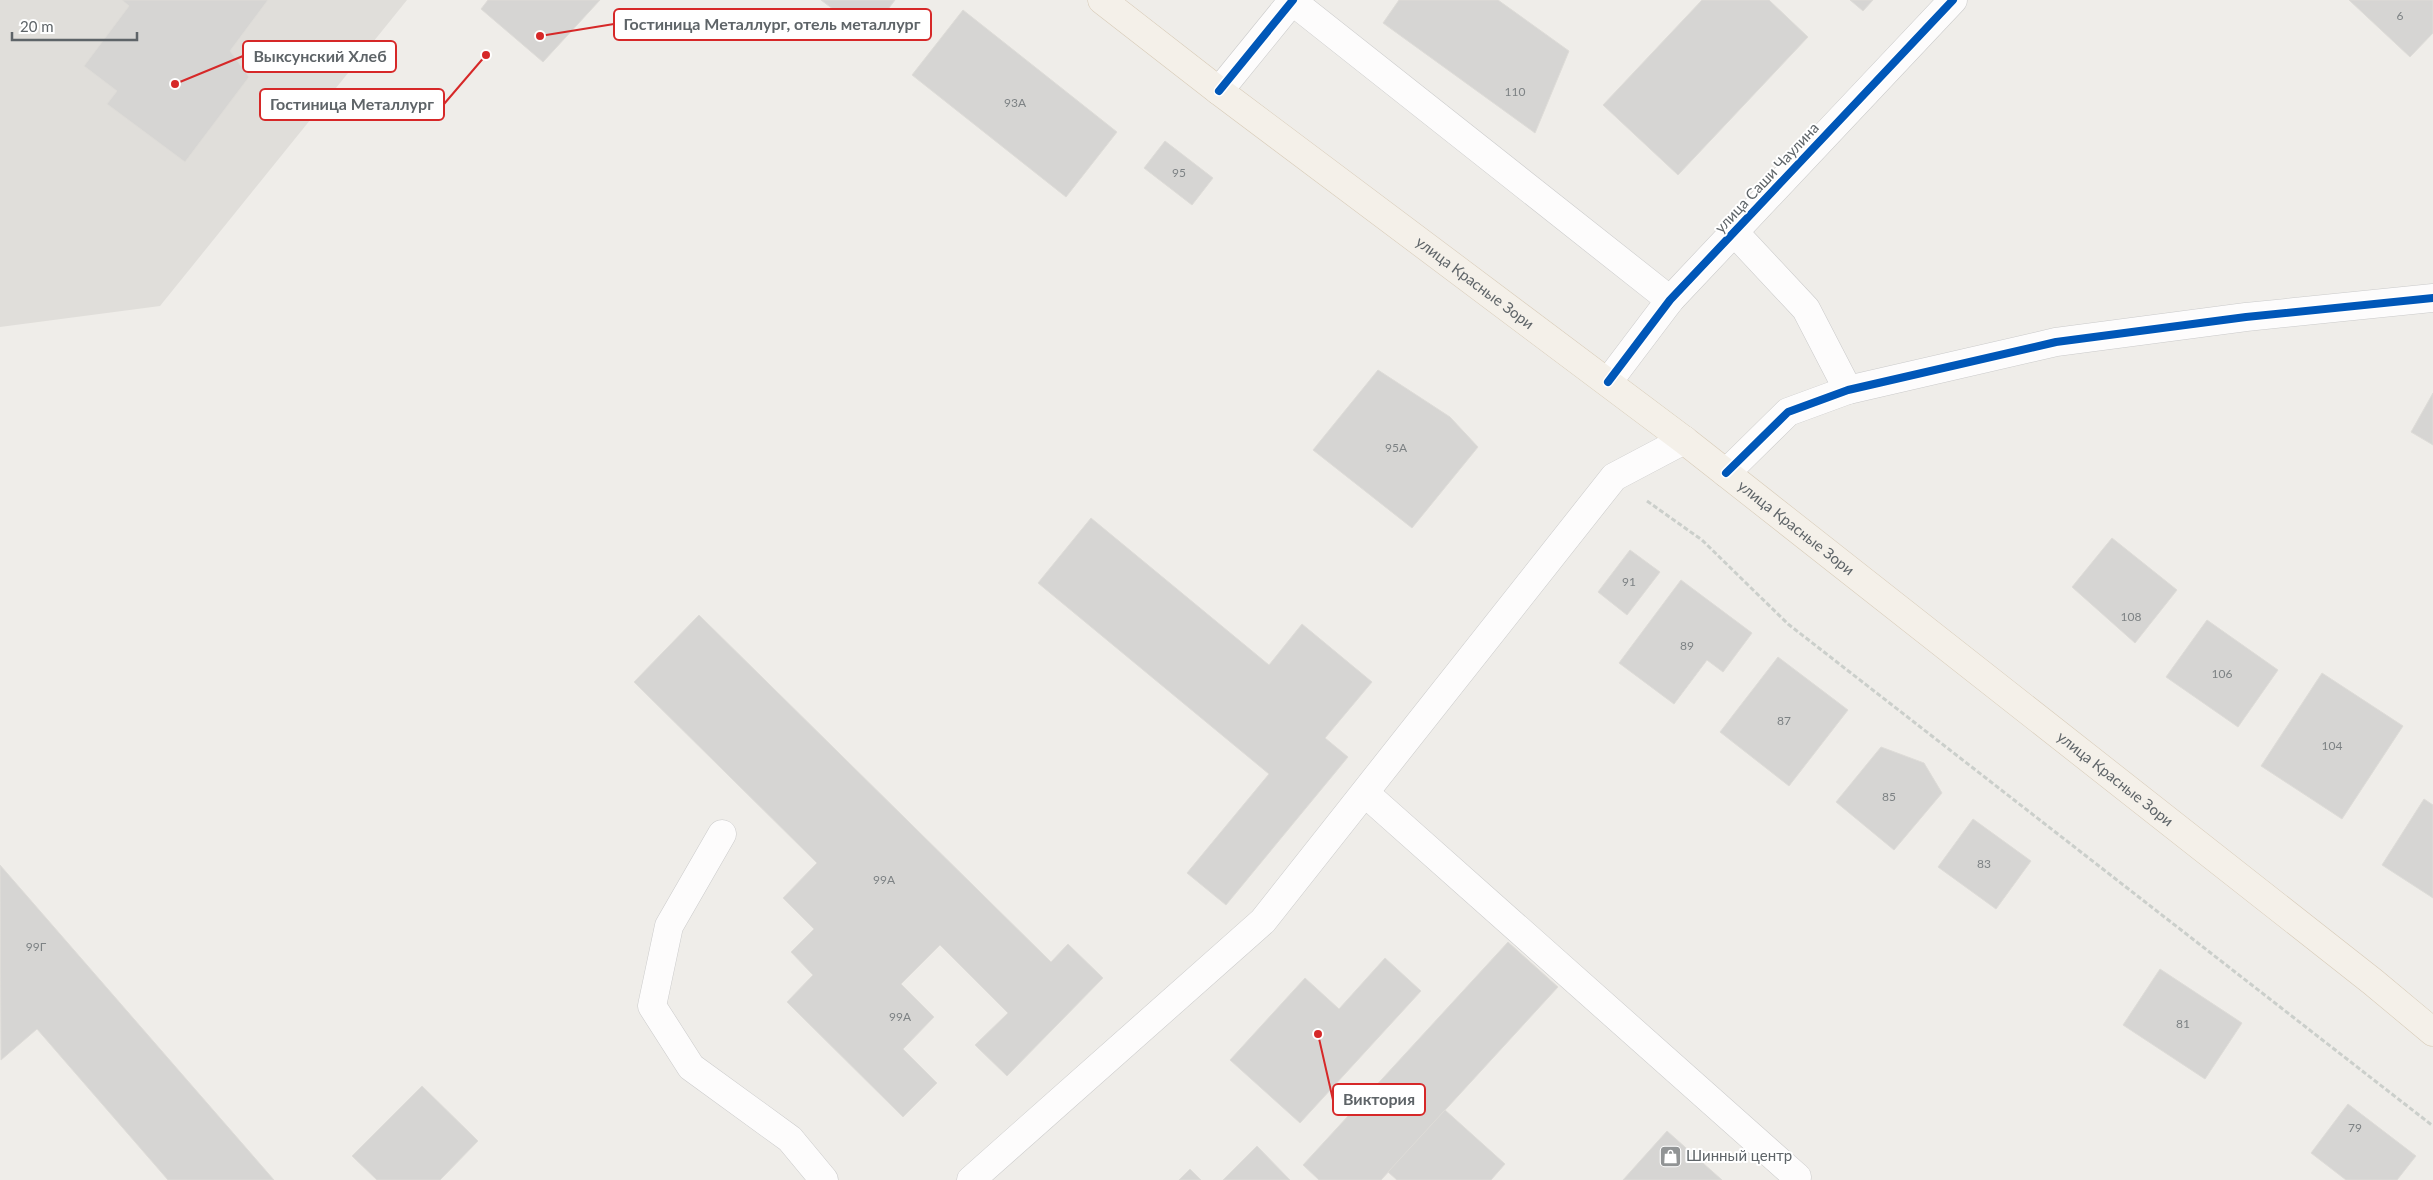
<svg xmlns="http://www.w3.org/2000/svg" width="2433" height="1180" font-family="Lato,sans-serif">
  <rect width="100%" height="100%" fill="#efede9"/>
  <polygon fill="#e0deda" points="0,0 407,0 160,306 0,327"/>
  <g fill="#d6d5d3" stroke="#dedcd8">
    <polygon points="122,0 268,0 230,51 249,77 185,162 107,104 117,91 84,66 129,6"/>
    <polygon points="488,0 600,0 543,62 481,9"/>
    <polygon points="821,0 895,0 868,36"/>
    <polygon points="1399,0 1498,0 1569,51 1535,133 1383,23"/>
    <polygon points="1702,0 1769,0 1808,37 1678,175 1603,105"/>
    <polygon points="1850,0 1873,0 1863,11"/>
    <polygon points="2349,0 2433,0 2433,33 2410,57"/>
    <polygon points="963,10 1117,132 1066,197 912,75"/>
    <polygon points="1165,141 1213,178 1192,205 1144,168"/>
    <polygon points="1378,370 1450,417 1478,447 1412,528 1313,450"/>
    <polygon points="2433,393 2433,445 2411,432"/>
    <polygon points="1091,518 1269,665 1302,624 1372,682 1325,738 1348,757 1226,905 1187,873 1269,774 1038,583"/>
    <polygon points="2112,538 2177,590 2135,643 2072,587"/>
    <polygon points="1630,550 1660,572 1627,615 1598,592"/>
    <polygon points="1681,580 1752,633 1723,672 1707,660 1674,704 1619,663"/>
    <polygon points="699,615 1051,962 1068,944 1103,978 1007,1076 975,1045 1008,1013 940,945 901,984 934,1017 903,1049 937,1083 903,1117 787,1002 813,975 791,952 814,929 783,898 817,863 634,682"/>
    <polygon points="2207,620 2278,670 2238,727 2166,677"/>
    <polygon points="1778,657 1848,710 1789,786 1720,732"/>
    <polygon points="2322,673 2403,726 2342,819 2261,766"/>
    <polygon points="1881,747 1924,763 1942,793 1894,850 1836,802"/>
    <polygon points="2424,799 2433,805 2433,898 2382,865"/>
    <polygon points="1973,819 2031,861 1996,909 1938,867"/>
    <polygon points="0,865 274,1180 168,1180 37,1029 1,1060"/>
    <polygon points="1508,942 1558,987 1381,1180 1319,1180 1303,1165"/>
    <polygon points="1385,958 1421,991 1300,1123 1230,1060 1305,978 1339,1009"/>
    <polygon points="2160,969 2242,1023 2205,1079 2123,1025"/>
    <polygon points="422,1086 478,1141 440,1180 377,1180 352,1156"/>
    <polygon points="2348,1104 2416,1156 2397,1180 2346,1180 2311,1153"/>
    <polygon points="1445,1110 1505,1164 1491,1180 1397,1180 1388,1172"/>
    <polygon points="1667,1131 1722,1180 1623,1180"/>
    <polygon points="1257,1146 1290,1180 1223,1180"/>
    <polygon points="1190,1169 1201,1180 1179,1180"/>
  </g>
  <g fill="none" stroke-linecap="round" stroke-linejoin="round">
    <defs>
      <g id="minor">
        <polyline points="1292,1 1670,300"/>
        <polyline points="1219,91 1293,0"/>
        <polyline points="1735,233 1806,309 1848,390"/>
        <polyline points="1608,382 1670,300 1953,0"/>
        <polyline points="1726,473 1788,412 1848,390 2056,342 2246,317 2433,298"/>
        <polyline points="1365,793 1797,1177"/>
        <polyline points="722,834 669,926 652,1006 691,1067 790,1139 824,1180"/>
        <polyline points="971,1180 1263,921 1614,477 1684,440"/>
      </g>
      <g id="major">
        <path id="s1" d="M 1102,0 L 1219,91 L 1684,440 L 2373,982 L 2433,1032"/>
      </g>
    </defs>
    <use href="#minor" stroke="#cacaca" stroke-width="29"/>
    <use href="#major" stroke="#d7cab6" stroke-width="29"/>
    <polyline stroke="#cbcfcb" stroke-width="3" stroke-dasharray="5 2.5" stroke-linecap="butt" points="1647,501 1702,540 1788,624 2433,1126"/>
    <use href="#minor" stroke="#fdfcfc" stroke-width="28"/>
    <use href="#major" stroke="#f4f0e9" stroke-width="28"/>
    <defs>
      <g id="cycleway">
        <polyline points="1219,91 1293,0"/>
        <polyline points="1608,382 1670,300 1953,0"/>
        <polyline points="1726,473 1788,412 1848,390 2056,342 2246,317 2433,298"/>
      </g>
    </defs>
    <use href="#cycleway" stroke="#fff" stroke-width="11"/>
    <use href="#cycleway" stroke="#0057b8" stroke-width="8"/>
  </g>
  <defs>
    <symbol id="shop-square" viewBox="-11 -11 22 22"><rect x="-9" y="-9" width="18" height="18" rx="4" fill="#919495" stroke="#fff"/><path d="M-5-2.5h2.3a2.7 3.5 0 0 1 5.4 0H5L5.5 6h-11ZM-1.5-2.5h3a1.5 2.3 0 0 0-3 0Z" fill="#fff"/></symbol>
  </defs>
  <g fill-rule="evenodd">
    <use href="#shop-square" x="1658" y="1144" width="25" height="25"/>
  </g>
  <g text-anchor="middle" stroke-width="4" stroke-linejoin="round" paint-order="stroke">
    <g font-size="12" fill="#7d8284">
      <text x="2400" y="20">6</text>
      <text x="1515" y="96">110</text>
      <text x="1015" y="107">93А</text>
      <text x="1179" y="177">95</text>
      <text x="1396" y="452">95А</text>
      <text x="1629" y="586">91</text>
      <text x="2131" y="621">108</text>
      <text x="1687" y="650">89</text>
      <text x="2222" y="678">106</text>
      <text x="1784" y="725">87</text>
      <text x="2332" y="750">104</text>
      <text x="1889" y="801">85</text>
      <text x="1984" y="868">83</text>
      <text x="884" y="884">99А</text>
      <text x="36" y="951">99Г</text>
      <text x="900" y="1021">99А</text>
      <text x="2183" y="1028">81</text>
      <text x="2355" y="1132">79</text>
    </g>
    <g font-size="15" fill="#5e6468" stroke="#fff">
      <text transform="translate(1767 178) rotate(-47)" y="5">улица Саши Чаулина</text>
      <text dy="5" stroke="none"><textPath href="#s1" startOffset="468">улица Красные Зори</textPath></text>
      <text dy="5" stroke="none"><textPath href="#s1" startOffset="872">улица Красные Зори</textPath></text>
      <text dy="5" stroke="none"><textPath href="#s1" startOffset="1278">улица Красные Зори</textPath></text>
    </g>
    <g font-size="15" fill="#5e6468" stroke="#fff" text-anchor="start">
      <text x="1686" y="1161">Шинный центр</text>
    </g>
  </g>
  <path fill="none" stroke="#d62828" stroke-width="2" d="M540 36L614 24M175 84L243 56M486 55L444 104M1318 1034L1333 1100"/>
  <g fill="#d62828" stroke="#fff" stroke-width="2">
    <circle cx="540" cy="36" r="5"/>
    <circle cx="175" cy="84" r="5"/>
    <circle cx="486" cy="55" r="5"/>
    <circle cx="1318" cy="1034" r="5"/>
  </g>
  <g fill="#fff" stroke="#d62828" stroke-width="2">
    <rect x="614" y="9" width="317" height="31" rx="5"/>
    <rect x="243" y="41" width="153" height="31" rx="5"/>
    <rect x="260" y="89" width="184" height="31" rx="5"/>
    <rect x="1333" y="1084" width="92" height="31" rx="5"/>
  </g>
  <g font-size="16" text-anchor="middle" font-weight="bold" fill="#5e6468">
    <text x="772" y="30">Гостиница Металлург, отель металлург</text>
    <text x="320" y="62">Выксунский Хлеб</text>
    <text x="352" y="110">Гостиница Металлург</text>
    <text x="1379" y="1105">Виктория</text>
  </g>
  <path d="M12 32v8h125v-8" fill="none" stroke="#5e6468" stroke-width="2.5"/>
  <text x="20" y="32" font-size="15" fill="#5e6468" stroke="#ffffff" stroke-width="4" paint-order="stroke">20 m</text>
</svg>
